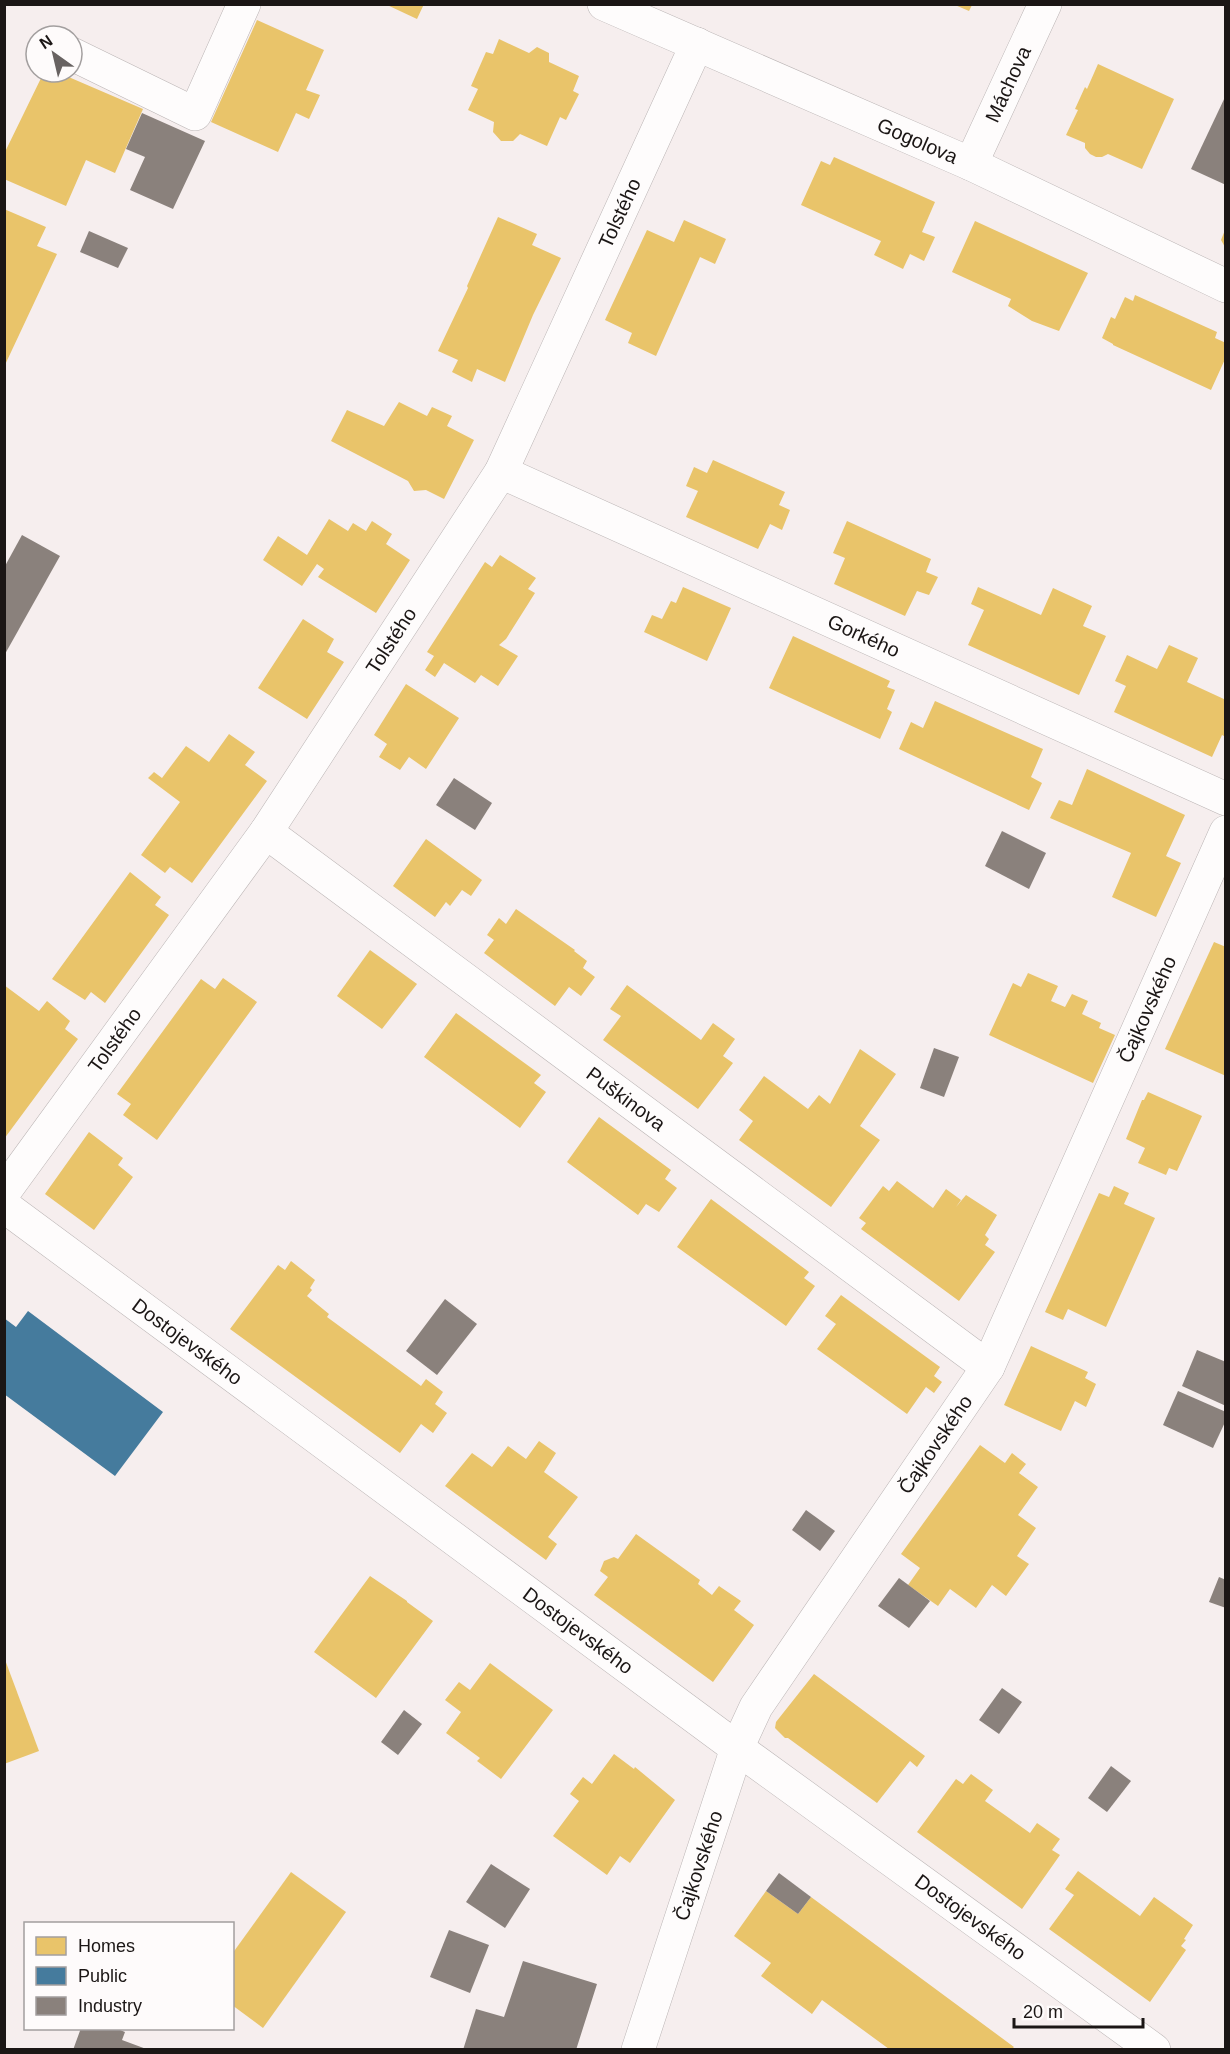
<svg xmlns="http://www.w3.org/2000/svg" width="1230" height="2054" font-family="Arial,sans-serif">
  <rect width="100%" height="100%" fill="#f6eeee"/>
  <g fill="#e9c46a">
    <polygon points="385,4 424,4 417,19"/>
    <polygon points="955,5 972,5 969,11"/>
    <polygon points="257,20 324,50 306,90 320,95 309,119 296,113 278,152 211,122"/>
    <polygon points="499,39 529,53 537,47 549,53 549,62 579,76 573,91 579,94 566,120 560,117 547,146 520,134 513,141 501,141 493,132 494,122 468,110 478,89 471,86 486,52 493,54"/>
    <polygon points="1098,64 1174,99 1142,169 1108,154 1102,157 1096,157 1090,154 1085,148 1085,143 1066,135 1078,110 1075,109 1085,87 1087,89"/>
    <polygon points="44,72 57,72 143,109 115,173 86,160 66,206 4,179 4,154"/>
    <polygon points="834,157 935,202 922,232 935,237 924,261 910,254 903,269 874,255 881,241 801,205 821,161 830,165"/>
    <polygon points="4,209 46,227 37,246 57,254 4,367"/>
    <polygon points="498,217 537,234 532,245 561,258 533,315 505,382 477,369 472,382 452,372 458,360 438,351 468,288 467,286"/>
    <polygon points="684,220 726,239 715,264 700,257 656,356 628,343 632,333 605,320 647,230 674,242"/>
    <polygon points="975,221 1088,273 1059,331 1032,321 1008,306 1011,299 952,272"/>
    <polygon points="1225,230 1226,230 1226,249 1221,240"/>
    <polygon points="1135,295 1217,332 1215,338 1226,343 1226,357 1211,390 1113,345 1113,344 1102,338 1111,317 1115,319 1125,297 1133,301"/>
    <polygon points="399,402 427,416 432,407 452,416 447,426 474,440 444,499 426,490 414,491 408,481 331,441 347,410 384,426"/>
    <polygon points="713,460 785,492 779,505 790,510 782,530 770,524 758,549 686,517 698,491 686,486 694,467 707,473"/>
    <polygon points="329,519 348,531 353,523 366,531 372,521 392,534 386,544 410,560 376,613 318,577 324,569 317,564 302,586 263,560 278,536 307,555"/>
    <polygon points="847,521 931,559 926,572 938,577 929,595 917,591 905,616 834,584 845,558 833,553"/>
    <polygon points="500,555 536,578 528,589 535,593 506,639 499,645 518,656 498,686 481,675 475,683 444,663 435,677 425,670 434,656 427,652 485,562 492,567"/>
    <polygon points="683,587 731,608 707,661 644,632 652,615 662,619 671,601 676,603"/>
    <polygon points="978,587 1041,615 1053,588 1092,606 1083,626 1106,636 1079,695 968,645 984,610 971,604"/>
    <polygon points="303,619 334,639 327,652 344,662 307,719 258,688"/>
    <polygon points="793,636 890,681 887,687 895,690 887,709 892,712 880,739 769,688"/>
    <polygon points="1169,645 1198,658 1187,682 1226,700 1226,737 1222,735 1212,757 1114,712 1126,686 1115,681 1127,655 1157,669"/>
    <polygon points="406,684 459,718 426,769 409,757 400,770 379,757 387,744 374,735"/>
    <polygon points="935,701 1043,749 1031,777 1042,783 1029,810 899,749 911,722 923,728"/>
    <polygon points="229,734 255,752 245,765 267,781 192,883 170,867 165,873 141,855 180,802 148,778 154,772 162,778 186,746 209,762"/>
    <polygon points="1087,769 1185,815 1166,856 1181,863 1156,917 1112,897 1131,853 1050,818 1059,800 1072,805"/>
    <polygon points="426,839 482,880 471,896 462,890 450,906 446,902 435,917 393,886"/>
    <polygon points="130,872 161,897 155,905 169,915 105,1003 91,992 85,1000 52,979"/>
    <polygon points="516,909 575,950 574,951 587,961 583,968 595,977 581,996 569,987 555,1006 484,953 494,940 487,935 499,918 506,924"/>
    <polygon points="1214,942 1226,947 1226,1076 1165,1049"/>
    <polygon points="370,950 417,984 382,1029 337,996"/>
    <polygon points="1028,973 1058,986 1051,1001 1065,1007 1072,994 1088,1001 1082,1014 1101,1023 1099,1028 1115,1035 1093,1083 989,1035 1013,983 1021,987"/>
    <polygon points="223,978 257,1002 157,1140 123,1115 131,1104 117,1094 201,979 215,989"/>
    <polygon points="4,985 39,1011 47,1001 70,1021 65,1029 78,1039 4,1139"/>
    <polygon points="627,985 701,1040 713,1023 735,1039 723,1056 733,1063 698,1109 603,1040 621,1016 610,1009"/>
    <polygon points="456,1013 541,1075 534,1083 546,1092 520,1128 424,1057"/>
    <polygon points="860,1049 896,1074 860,1126 880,1140 831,1207 739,1140 753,1121 739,1110 764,1076 808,1109 819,1095 830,1104"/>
    <polygon points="1148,1092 1202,1116 1177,1171 1169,1168 1166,1175 1138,1163 1145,1148 1126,1139 1142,1100 1144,1100"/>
    <polygon points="599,1117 671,1170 665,1179 677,1188 659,1212 646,1204 638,1215 567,1162"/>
    <polygon points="89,1132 123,1158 118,1165 133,1177 94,1230 45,1194"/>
    <polygon points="897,1181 933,1208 946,1189 961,1200 956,1207 966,1195 997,1215 985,1235 989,1239 985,1245 995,1252 959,1301 861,1229 866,1223 859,1218 883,1186 889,1191"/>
    <polygon points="1114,1186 1129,1193 1124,1204 1155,1218 1106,1327 1068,1309 1063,1320 1045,1312 1099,1193 1109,1197"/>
    <polygon points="711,1199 809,1272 804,1278 815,1286 786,1326 677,1247"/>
    <polygon points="291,1261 315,1280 310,1288 312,1290 307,1296 329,1314 327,1317 421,1386 426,1379 443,1392 435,1404 447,1413 433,1433 421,1424 400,1453 230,1329 278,1265 285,1270"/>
    <polygon points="841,1295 940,1367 934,1376 942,1382 934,1393 926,1387 907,1414 817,1349 836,1324 825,1316"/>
    <polygon points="1031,1346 1088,1372 1085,1378 1096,1384 1086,1407 1075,1401 1061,1431 1004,1405"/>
    <polygon points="539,1441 556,1453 544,1472 578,1497 548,1537 557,1544 546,1560 445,1486 472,1453 492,1467 508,1446 526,1459"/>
    <polygon points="980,1445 1005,1463 1012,1453 1026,1464 1019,1473 1038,1487 1018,1515 1036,1528 1017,1556 1029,1564 1006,1596 992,1585 976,1608 950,1589 938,1606 908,1585 920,1568 901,1554"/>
    <polygon points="636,1534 700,1580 698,1584 712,1595 719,1586 741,1601 734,1610 754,1625 713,1682 594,1595 608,1577 600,1571 604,1561 614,1557 618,1559"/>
    <polygon points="370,1576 407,1601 407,1602 433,1621 376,1698 314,1652"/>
    <polygon points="4,1657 39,1751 4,1764"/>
    <polygon points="490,1663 553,1710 501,1779 477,1761 480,1758 446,1733 461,1712 445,1700 459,1682 470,1690"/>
    <polygon points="814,1674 925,1756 917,1767 910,1761 877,1803 788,1738 785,1738 775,1728 776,1722"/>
    <polygon points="614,1754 634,1769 635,1767 675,1800 630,1863 620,1856 607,1875 553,1836 579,1801 570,1794 583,1777 592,1784"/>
    <polygon points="971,1774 993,1790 985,1801 1009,1818 1030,1833 1037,1823 1060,1839 1052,1850 1060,1855 1022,1909 917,1832 956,1779 963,1784"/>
    <polygon points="1078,1871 1140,1916 1154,1897 1193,1925 1184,1939 1186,1940 1181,1946 1186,1950 1150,2002 1049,1929 1074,1895 1065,1889"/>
    <polygon points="291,1872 346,1912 263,2028 232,2005 232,1954"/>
    <polygon points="766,1891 798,1914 811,1897 1014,2047 1012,2049 889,2049 822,2000 812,2014 761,1976 771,1963 734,1936"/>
  </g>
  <polygon fill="#457b9d" points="28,1311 163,1412 115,1476 4,1394 4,1318 16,1327"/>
  <g fill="#8a817c">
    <polygon points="1226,95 1226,185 1191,169"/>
    <polygon points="142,113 205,141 173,209 130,190 145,157 126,149"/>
    <polygon points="89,231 128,248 118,268 80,252"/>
    <polygon points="22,535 60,556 5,654 5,566"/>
    <polygon points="454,778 492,803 475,830 436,805"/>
    <polygon points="1002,831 1046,853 1029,889 985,866"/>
    <polygon points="934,1048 959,1057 944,1097 920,1088"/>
    <polygon points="445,1299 477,1324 437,1375 406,1351"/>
    <polygon points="1197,1350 1226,1362 1226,1406 1182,1386"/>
    <polygon points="1178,1391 1226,1412 1226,1420 1213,1448 1163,1425"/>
    <polygon points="806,1510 835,1531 820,1551 792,1530"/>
    <polygon points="1219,1577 1226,1580 1226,1608 1209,1602"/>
    <polygon points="899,1578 930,1601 909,1628 878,1606"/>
    <polygon points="1002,1688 1022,1702 999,1734 979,1720"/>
    <polygon points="404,1710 422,1724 398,1755 381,1742"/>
    <polygon points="1111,1766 1131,1781 1107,1812 1088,1798"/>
    <polygon points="491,1864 530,1889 505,1928 466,1902"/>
    <polygon points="779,1873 811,1897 798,1914 766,1891"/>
    <polygon points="449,1930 489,1945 470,1993 430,1977"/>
    <polygon points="523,1961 597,1984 576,2050 463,2050 476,2009 504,2017"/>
    <polygon points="81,2028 115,2028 125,2032 122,2040 149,2050 73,2050"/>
  </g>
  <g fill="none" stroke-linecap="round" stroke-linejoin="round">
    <defs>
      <g id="minor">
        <path id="s1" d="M 604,4 L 971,164 L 1226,286"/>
        <polyline points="72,54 195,114 244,4"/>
        <path id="s2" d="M 971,164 L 1045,4"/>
        <path id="s3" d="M 501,472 L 1226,799"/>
        <path id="s4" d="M 266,832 L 988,1367"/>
        <path id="s5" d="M 4,1192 L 266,832 L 501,472 L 697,44"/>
        <path id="s6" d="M 4,1206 L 737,1748 L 1154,2050"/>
        <path id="s7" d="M 638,2050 L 737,1748 L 756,1707 L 988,1367 L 1226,832"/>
      </g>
    </defs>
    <use href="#minor" stroke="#bbb5b5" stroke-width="34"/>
    <use href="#minor" stroke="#fefcfc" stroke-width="33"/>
  </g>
  <g text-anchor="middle" stroke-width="6" stroke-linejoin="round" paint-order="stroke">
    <g font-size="20" fill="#1b1615" stroke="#fefbfb">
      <text dy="7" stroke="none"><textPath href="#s2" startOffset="88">Máchova</textPath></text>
      <text dy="7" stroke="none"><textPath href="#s1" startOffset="342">Gogolova</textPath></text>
      <text dy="7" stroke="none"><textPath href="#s5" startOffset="1160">Tolstého</textPath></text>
      <text dy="7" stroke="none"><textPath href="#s3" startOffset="398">Gorkého</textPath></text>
      <text dy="7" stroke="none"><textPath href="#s5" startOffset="674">Tolstého</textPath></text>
      <text dy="7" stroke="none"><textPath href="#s7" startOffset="1166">Čajkovského</textPath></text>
      <text dy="7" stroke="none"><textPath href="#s5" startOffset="188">Tolstého</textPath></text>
      <text dy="7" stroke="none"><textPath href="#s4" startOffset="448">Puškinova</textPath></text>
      <text dy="7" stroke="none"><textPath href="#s6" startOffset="228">Dostojevského</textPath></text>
      <text dy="7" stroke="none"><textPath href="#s7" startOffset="681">Čajkovského</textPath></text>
      <text dy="7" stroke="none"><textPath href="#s6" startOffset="714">Dostojevského</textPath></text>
      <text dy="7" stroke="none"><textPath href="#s7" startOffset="194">Čajkovského</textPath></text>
      <text dy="7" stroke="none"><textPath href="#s6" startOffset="1200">Dostojevského</textPath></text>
    </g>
  </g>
  <rect width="1230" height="2054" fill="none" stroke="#1b1615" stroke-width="12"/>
  <rect x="24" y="1922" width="210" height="108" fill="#fefbfb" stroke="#a39f9f" stroke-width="1.5"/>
  <rect x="36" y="1937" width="30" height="18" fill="#e9c46a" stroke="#a39f9f" stroke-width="1.5"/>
  <text x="78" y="1952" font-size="18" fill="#1b1615">Homes</text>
  <rect x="36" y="1967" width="30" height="18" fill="#457b9d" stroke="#a39f9f" stroke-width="1.5"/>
  <text x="78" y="1982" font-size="18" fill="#1b1615">Public</text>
  <rect x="36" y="1997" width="30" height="18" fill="#8a817c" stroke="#a39f9f" stroke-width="1.5"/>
  <text x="78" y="2012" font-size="18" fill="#1b1615">Industry</text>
  <g transform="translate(54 54) rotate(326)"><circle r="28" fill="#fefbfb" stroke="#a39f9f" stroke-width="1.5"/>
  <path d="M0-4.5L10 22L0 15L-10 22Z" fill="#686261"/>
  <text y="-9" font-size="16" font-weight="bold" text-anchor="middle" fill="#1b1615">N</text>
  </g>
  <path d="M1014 2018v9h129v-9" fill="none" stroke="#1b1615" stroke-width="3"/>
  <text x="1023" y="2018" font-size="18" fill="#1b1615" stroke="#fefbfb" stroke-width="4.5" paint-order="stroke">20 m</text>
</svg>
